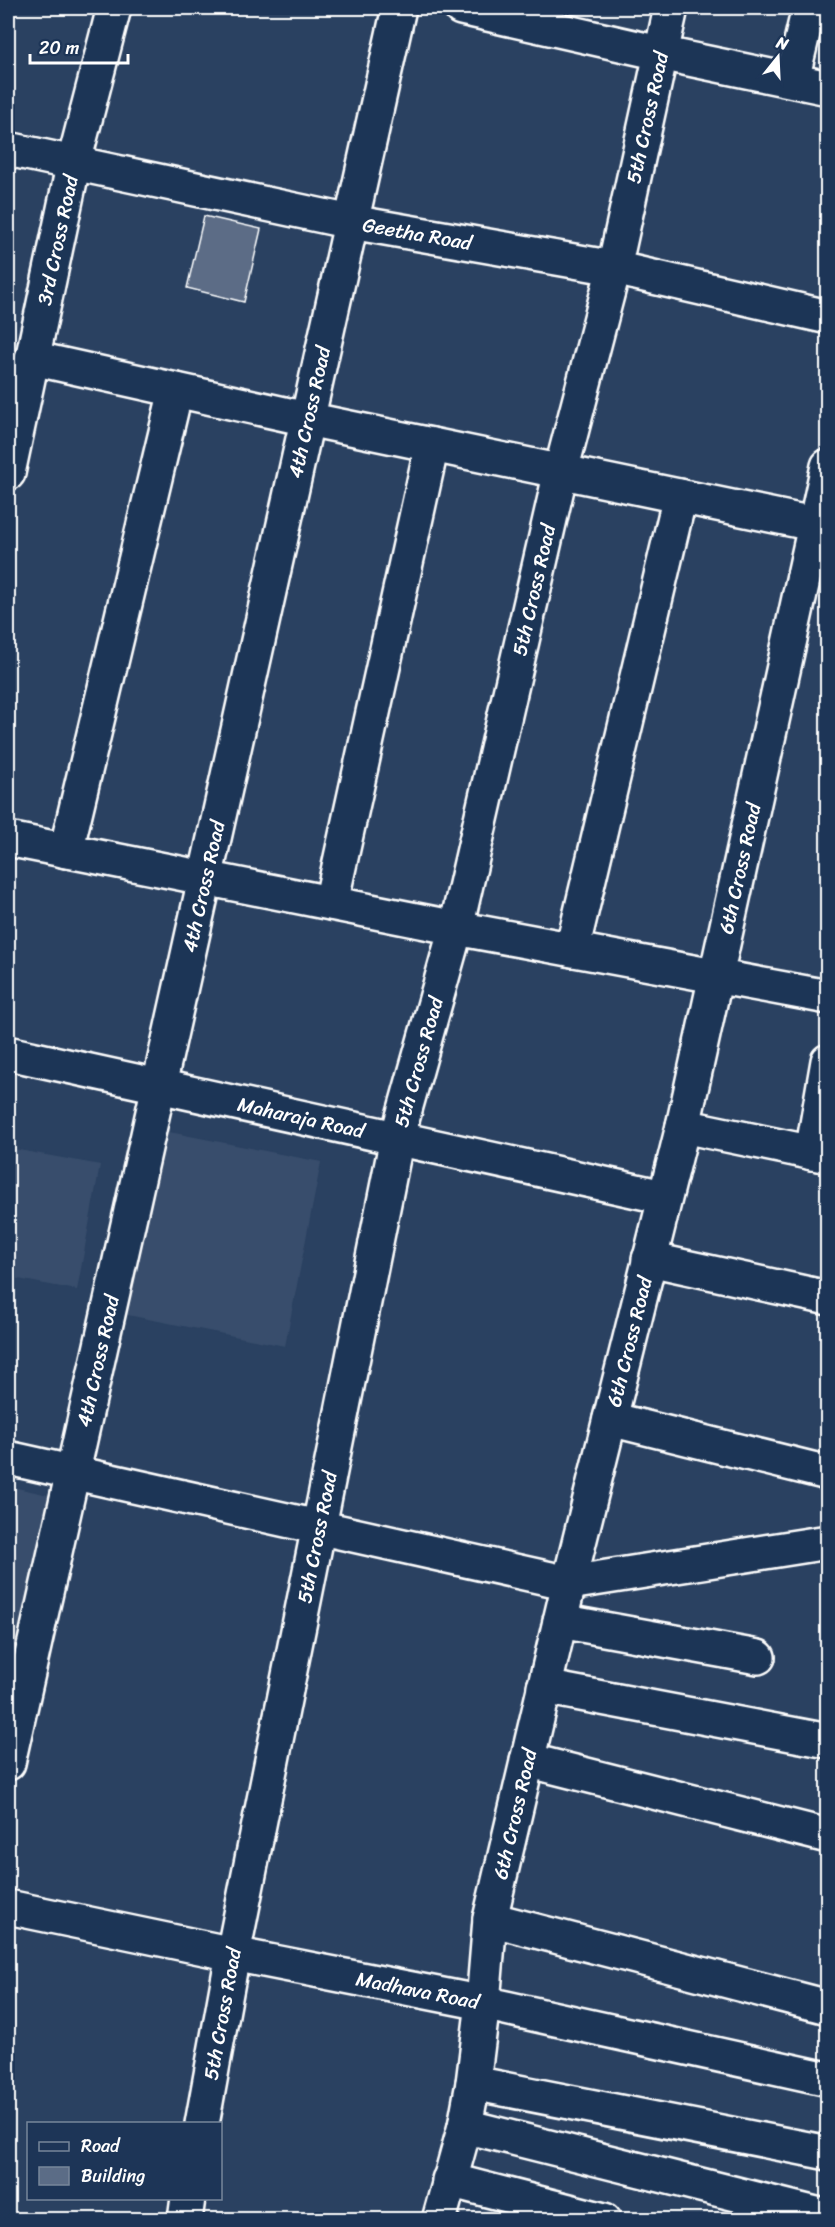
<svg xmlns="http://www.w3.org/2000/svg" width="835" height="2227" font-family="Sriracha,sans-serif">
  <rect width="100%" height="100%" fill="#2a4161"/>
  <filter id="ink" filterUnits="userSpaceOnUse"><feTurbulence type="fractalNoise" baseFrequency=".0167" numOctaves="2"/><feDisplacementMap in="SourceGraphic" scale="12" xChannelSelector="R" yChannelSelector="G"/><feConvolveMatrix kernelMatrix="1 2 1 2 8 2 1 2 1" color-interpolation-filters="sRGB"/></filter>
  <g filter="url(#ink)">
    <g fill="#394e6c">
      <polygon points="159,1130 321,1162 285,1346 123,1314"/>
      <polygon points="8,1148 100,1165 77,1290 8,1277"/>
      <polygon points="8,1486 48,1495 8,1690"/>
    </g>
    <polygon fill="#5b6c86" stroke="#fff" stroke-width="1.5" points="204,216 261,229 244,302 187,288"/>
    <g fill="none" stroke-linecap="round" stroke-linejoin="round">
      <defs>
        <g id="minor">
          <polyline points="461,8 660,53 828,88"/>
          <polyline points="792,80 809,8"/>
          <polyline points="32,358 307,419 828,527"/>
          <path id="s1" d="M 8,473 L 74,162 L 114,8"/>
          <polyline points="8,839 456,928 828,997"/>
          <polyline points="66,851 176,390"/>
          <polyline points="331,903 432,445"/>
          <polyline points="572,950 680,496"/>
          <path id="s2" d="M 8,1053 L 664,1197"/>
          <polyline points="683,1126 828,1156"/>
          <polyline points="812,1153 828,1061"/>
          <polyline points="649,1259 828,1298"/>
          <polyline points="610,1419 828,1473"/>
          <polyline points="8,1458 569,1583 828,1542"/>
          <polyline points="560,1621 758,1657"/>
          <polyline points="544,1687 828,1741"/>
          <polyline points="527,1760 828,1836"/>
          <path id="s3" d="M 8,1763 L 399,8"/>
          <path id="s4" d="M 8,1907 L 233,1954 L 483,2003 L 828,2079"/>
          <polyline points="490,1919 828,2007"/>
          <polyline points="473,2083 828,2153"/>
          <path id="s5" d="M 202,2124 L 233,1954 L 397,1138 L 456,928 L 561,471 L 614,268 L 671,8"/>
          <polyline points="465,2126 828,2217"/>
          <polyline points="449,2180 604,2220"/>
          <polyline points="185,2220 188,2198"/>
          <path id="s6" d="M 439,2220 L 465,2126 L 473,2083 L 483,2003 L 490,1919 L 569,1583 L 683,1126 L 828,466"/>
        </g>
        <g id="major">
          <path id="s7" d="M 8,149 L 351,222 L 614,268 L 828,317"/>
        </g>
      </defs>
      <use href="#minor" stroke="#fff" stroke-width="38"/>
      <use href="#major" stroke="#fff" stroke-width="38"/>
      <use href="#minor" stroke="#1d3557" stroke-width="33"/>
      <use href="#major" stroke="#1d3557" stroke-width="33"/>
    </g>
  </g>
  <g text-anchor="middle" stroke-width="6" stroke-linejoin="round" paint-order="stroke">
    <g font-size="20" fill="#fff" stroke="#1d3557">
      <text dy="7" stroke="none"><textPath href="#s5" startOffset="2056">5th Cross Road</textPath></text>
      <text dy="7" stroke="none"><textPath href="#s7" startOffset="418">Geetha Road</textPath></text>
      <text dy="7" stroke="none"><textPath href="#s1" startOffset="238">3rd Cross Road</textPath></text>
      <text dy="7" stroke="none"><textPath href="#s3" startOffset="1384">4th Cross Road</textPath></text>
      <text dy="7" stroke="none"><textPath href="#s5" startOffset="1570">5th Cross Road</textPath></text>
      <text dy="7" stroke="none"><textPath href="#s6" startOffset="1386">6th Cross Road</textPath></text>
      <text dy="7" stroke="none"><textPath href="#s3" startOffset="898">4th Cross Road</textPath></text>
      <text dy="7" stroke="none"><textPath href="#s5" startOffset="1084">5th Cross Road</textPath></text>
      <text dy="7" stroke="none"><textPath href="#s2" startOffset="300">Maharaja Road</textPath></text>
      <text dy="7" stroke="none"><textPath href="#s6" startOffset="900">6th Cross Road</textPath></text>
      <text dy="7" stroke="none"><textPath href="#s3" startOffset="412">4th Cross Road</textPath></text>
      <text dy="7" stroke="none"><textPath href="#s5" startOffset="598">5th Cross Road</textPath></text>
      <text dy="7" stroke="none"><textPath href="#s6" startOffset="414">6th Cross Road</textPath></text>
      <text dy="7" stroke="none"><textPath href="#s4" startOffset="418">Madhava Road</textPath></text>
      <text dy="7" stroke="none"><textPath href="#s5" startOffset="112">5th Cross Road</textPath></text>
    </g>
  </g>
  <rect width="835" height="2227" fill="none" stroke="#1d3557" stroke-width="30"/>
  <rect x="15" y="15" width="805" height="2197" fill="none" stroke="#fff" stroke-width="2" filter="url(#ink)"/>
  <rect x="27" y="2122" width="195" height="78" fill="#1d3557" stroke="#77869a" stroke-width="1.5"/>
  <rect x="39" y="2142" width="30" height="9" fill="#1d3557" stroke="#77869a" stroke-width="1.5"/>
  <text x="81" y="2152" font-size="18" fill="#ffffff">Road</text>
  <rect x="39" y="2167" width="30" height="18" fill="#5b6c86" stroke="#77869a" stroke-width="1.5"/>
  <text x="81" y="2182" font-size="18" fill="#ffffff">Building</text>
  <g transform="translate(778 57) rotate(18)" stroke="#1d3557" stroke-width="4.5" paint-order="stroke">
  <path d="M0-4.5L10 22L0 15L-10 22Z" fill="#ffffff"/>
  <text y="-9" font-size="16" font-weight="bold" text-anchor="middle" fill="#ffffff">N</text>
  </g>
  <path d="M30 54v9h98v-9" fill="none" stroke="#ffffff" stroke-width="3"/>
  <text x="39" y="54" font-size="18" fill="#ffffff" stroke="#1d3557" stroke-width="4.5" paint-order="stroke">20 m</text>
</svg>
